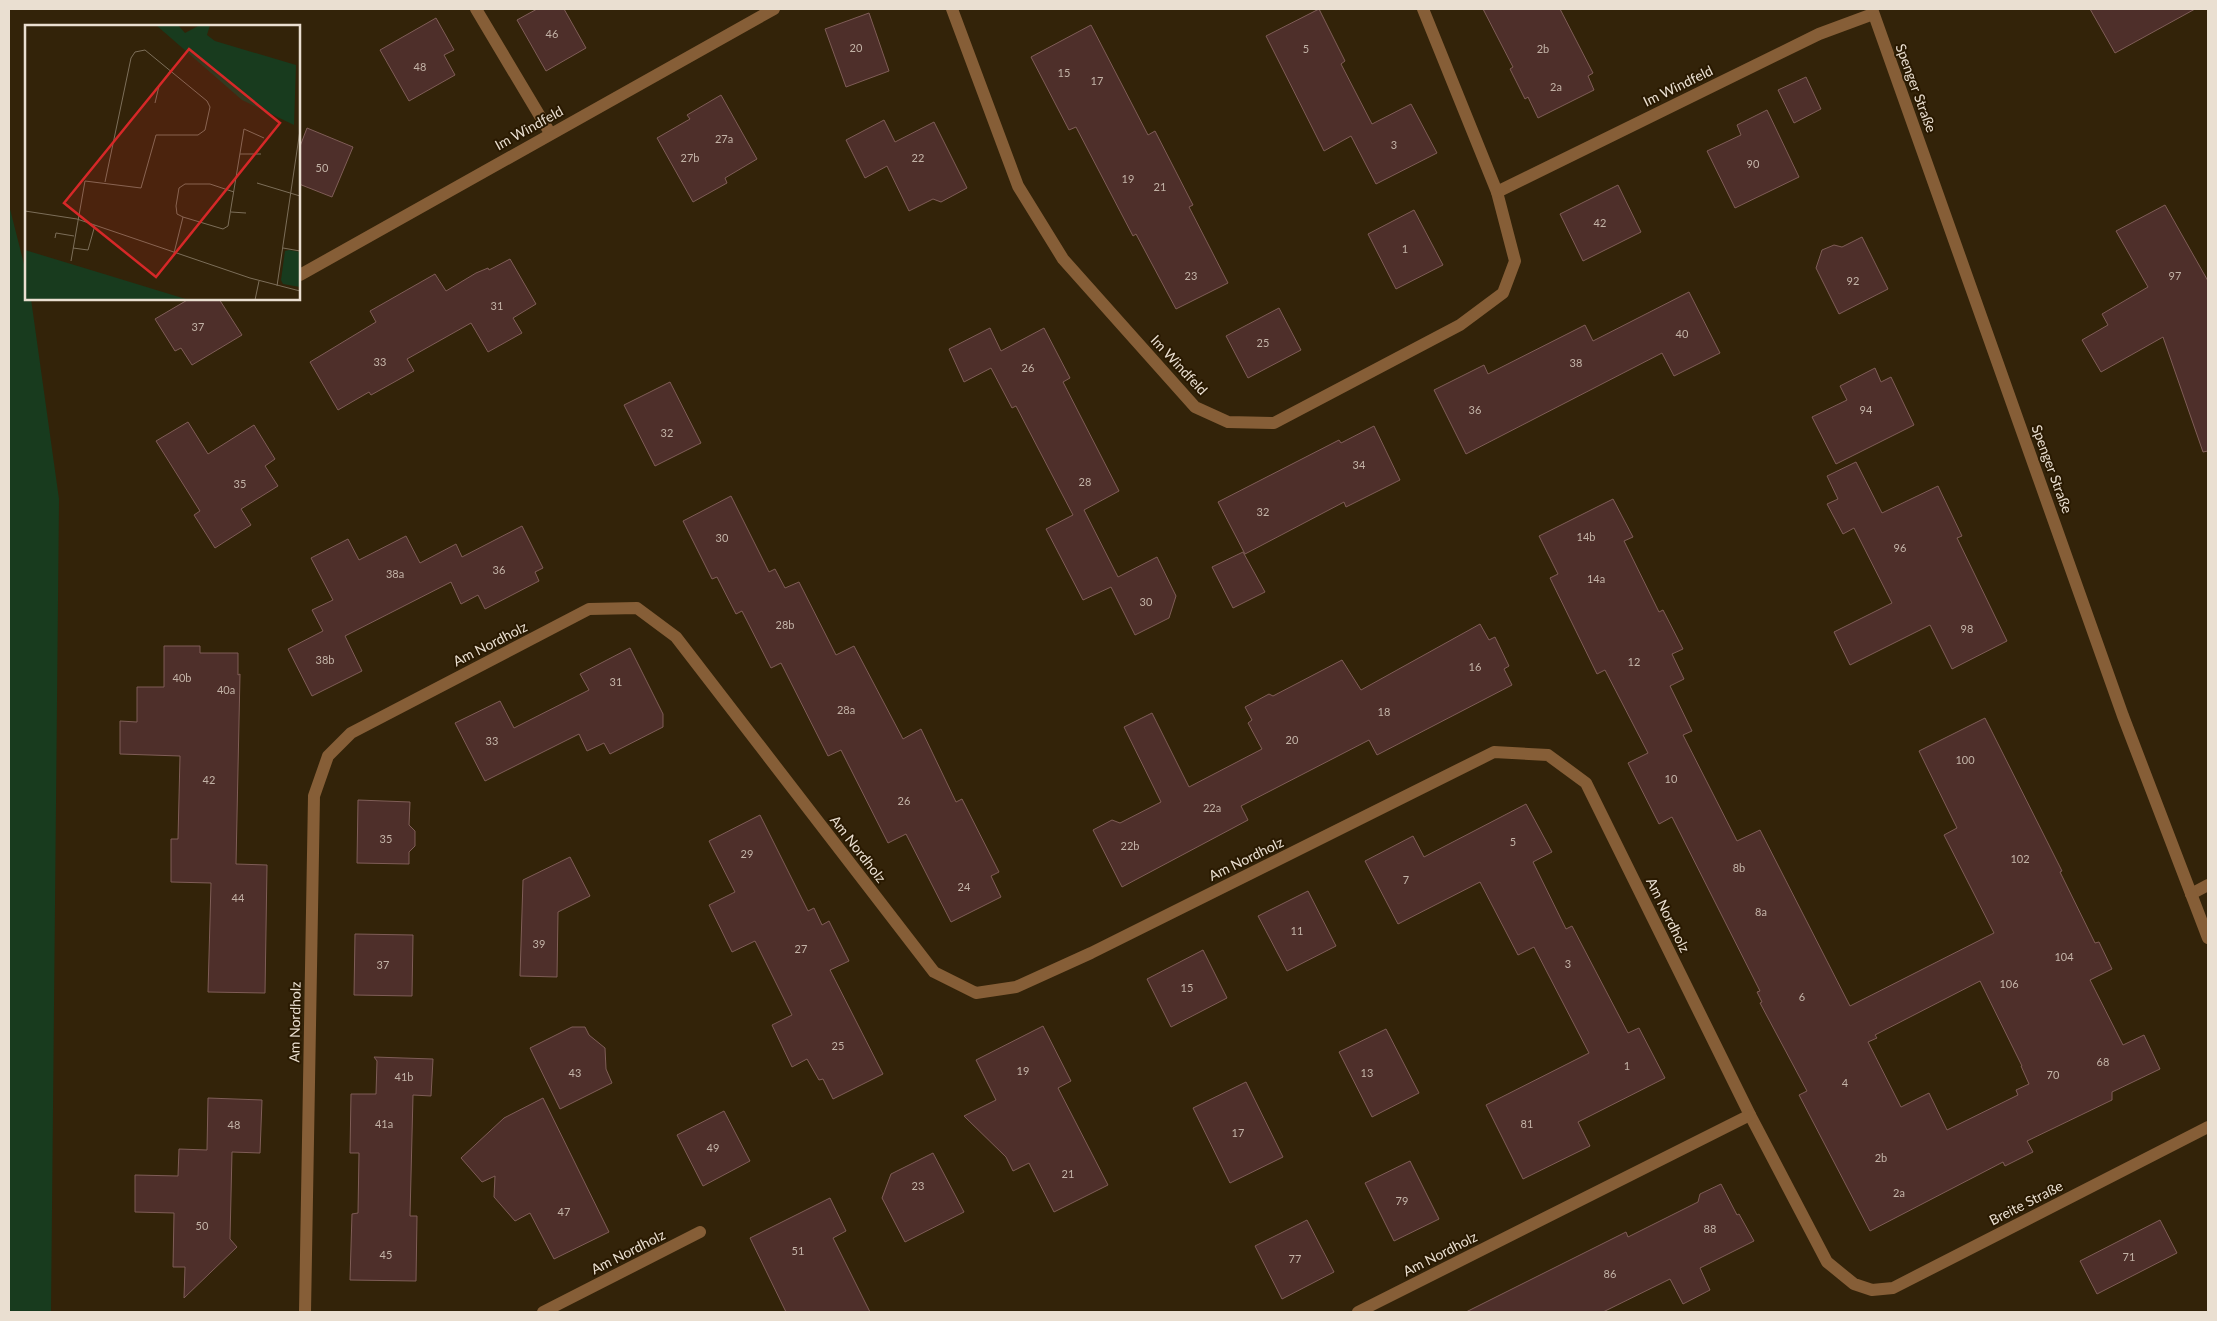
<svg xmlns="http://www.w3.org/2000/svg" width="2217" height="1321" font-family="Lato,sans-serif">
  <rect width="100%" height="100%" fill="#332309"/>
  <polygon fill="#183b1e" points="9,205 26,272 26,299 31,299 59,499 51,1312 9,1312"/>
  <g fill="#4e2f2a" stroke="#7f5d57" fill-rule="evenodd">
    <polygon points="537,9 564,9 586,48 546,71 517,20"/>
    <polygon points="1319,9 1345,61 1341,64 1372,124 1411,104 1437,153 1376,184 1351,136 1324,151 1266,36"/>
    <polygon points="1483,9 1560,9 1593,73 1588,76 1594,90 1538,118 1528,97 1525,99 1510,69 1513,67"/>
    <polygon points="2090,9 2195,9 2115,53"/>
    <polygon points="869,13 889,71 846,87 825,29"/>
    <polygon points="436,18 454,50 444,55 455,75 409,101 380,50"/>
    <polygon points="1091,25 1148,135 1155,131 1193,205 1189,207 1228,283 1176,309 1136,234 1133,236 1076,127 1069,130 1031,57"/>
    <polygon points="1806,77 1821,109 1794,123 1778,90"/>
    <polygon points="721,95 757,159 725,178 727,183 693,202 657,138 690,119 687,115"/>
    <polygon points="1767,110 1799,177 1735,208 1707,151 1741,135 1737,125"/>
    <polygon points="884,120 895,142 934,122 967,188 941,202 933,199 909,211 887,166 865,178 846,140"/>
    <polygon points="307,128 353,147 332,197 299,184 299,149"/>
    <polygon points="1618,185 1641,232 1583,261 1560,214"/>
    <polygon points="2165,205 2208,281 2208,451 2203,452 2163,337 2101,372 2082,340 2108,325 2102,314 2148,287 2116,231"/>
    <polygon points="1414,210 1443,265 1396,289 1368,234"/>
    <polygon points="1862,237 1888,289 1839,314 1816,268 1822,250 1834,245 1842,247"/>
    <polygon points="510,259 536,304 513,318 522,333 488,352 471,323 407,359 414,371 371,395 369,392 338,410 310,362 376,322 370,311 435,274 446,291 476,273 488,268 489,270"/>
    <polygon points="1689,292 1720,353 1674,376 1662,353 1466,454 1434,390 1484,365 1488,374 1585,325 1593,341"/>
    <polygon points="189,299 219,299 242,335 192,365 181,348 175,351 155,319"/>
    <polygon points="1279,308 1301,350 1248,378 1226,336"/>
    <polygon points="990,328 1001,351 1044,328 1070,378 1063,382 1119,491 1084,510 1118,577 1157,557 1176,596 1169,618 1135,635 1111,587 1083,600 1046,529 1073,515 1016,406 1012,408 991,368 964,382 949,349"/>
    <polygon points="1875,368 1881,382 1891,377 1914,425 1836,464 1812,417 1847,400 1840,386"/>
    <polygon points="670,382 701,443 655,466 624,405"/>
    <polygon points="188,422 208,454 254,425 275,459 265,466 278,486 241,509 251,525 215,548 194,515 200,511 156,441"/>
    <polygon points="1374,426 1400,480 1346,507 1344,502 1245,554 1218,502 1339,440 1341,443"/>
    <polygon points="1856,462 1882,513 1938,486 1962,536 1957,538 2007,641 1952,669 1930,625 1850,665 1834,632 1892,603 1854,528 1843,534 1827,504 1838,499 1827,476"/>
    <polygon points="731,496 769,572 775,569 785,588 799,582 836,655 854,646 903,739 921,729 956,802 962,799 999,872 991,876 1001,897 951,922 906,834 888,843 841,750 828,756 781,663 771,668 742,611 736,614 717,577 712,579 683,521"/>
    <path d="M 1613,499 L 1633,537 L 1624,541 L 1659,612 L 1663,610 L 1683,649 L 1672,654 L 1684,679 L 1670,686 L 1692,731 L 1683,735 L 1737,841 L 1760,830 L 1850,1006 L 1994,933 L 1944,835 L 1957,828 L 1919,751 L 1985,718 L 2062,871 L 2060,872 L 2095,943 L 2099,942 L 2112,969 L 2090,980 L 2123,1045 L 2144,1035 L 2160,1069 L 2112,1092 L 2112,1100 L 2027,1141 L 2033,1152 L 2005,1166 L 2003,1162 L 1870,1231 L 1799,1095 L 1807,1091 L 1760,1003 L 1762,1002 L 1757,992 L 1760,991 L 1672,817 L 1659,824 L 1628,763 L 1648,753 L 1605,670 L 1597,674 L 1550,578 L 1558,574 L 1539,536 ZM 1980,981 L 2022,1066 L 2021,1066 L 2029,1084 L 2016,1090 L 2018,1095 L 1947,1130 L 1929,1093 L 1901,1107 L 1868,1042 L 1877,1038 L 1875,1035 Z"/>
    <polygon points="522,526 543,568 535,572 539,581 485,609 478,595 461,604 451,582 345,636 362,671 312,696 288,649 323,631 312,610 333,600 311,558 348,539 359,560 406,536 420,563 456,544 462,557"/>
    <polygon points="1243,552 1265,592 1233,608 1212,567"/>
    <polygon points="1480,624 1489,640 1495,637 1509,666 1504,669 1512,685 1377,755 1369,740 1241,806 1248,820 1122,887 1093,830 1112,820 1120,823 1161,802 1124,727 1152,713 1189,787 1262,749 1248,723 1252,720 1245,707 1269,694 1273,696 1342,660 1361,690"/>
    <polygon points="164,646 200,646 200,653 238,653 238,675 240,674 236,864 267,865 265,993 208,992 211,883 171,882 171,839 178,839 180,756 120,754 120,721 137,722 137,687 164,687"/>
    <polygon points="630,648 663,714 663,727 610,754 604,743 587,751 579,734 485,781 455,723 500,701 514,728 589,690 580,674"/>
    <polygon points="358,800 410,802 409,825 415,831 415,846 409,852 409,864 357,863"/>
    <polygon points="1526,804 1552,852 1533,862 1566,929 1572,926 1628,1033 1639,1028 1665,1078 1578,1122 1590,1146 1523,1179 1486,1105 1589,1053 1534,947 1518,955 1480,882 1398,924 1365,861 1413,836 1424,857"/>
    <polygon points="760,815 808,911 814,908 822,925 829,921 849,961 830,970 883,1074 833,1099 823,1079 819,1080 807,1059 792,1067 772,1025 792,1015 755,941 732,952 709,905 735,892 709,841"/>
    <polygon points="570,857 590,896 558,912 557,977 520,976 523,880"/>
    <polygon points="1308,891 1336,946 1287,971 1258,916"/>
    <polygon points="355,934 413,935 412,996 354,995"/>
    <polygon points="1203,950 1227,998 1171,1027 1147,979"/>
    <polygon points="1043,1026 1071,1081 1058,1088 1108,1185 1054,1212 1029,1163 1013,1171 1006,1157 964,1116 996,1100 976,1060"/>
    <polygon points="572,1027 585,1027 589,1035 605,1048 606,1069 612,1083 560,1109 530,1048"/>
    <polygon points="1386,1029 1419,1093 1372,1117 1339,1052"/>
    <polygon points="374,1057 433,1059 431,1096 413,1095 410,1216 417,1216 416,1281 350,1280 352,1214 358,1213 359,1153 350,1153 351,1094 376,1094 377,1061"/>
    <polygon points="1246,1082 1283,1157 1230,1183 1193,1108"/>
    <polygon points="208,1098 262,1100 260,1153 232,1152 230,1239 237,1247 184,1298 185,1267 173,1267 174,1213 135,1212 135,1175 178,1176 179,1149 207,1150"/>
    <polygon points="543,1098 609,1232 554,1259 530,1213 515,1221 494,1197 495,1176 482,1182 461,1158 504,1118"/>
    <polygon points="724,1111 750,1161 703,1186 677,1135"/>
    <polygon points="933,1153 964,1212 905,1242 882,1198 891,1174"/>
    <polygon points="1410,1161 1439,1219 1394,1241 1365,1183"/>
    <polygon points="1721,1184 1737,1215 1739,1214 1754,1241 1700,1268 1710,1290 1683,1304 1670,1279 1603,1312 1466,1312 1626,1232 1628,1237 1698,1202 1700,1194"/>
    <polygon points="830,1198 846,1231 833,1238 870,1312 786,1312 750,1238"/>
    <polygon points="1307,1220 1334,1272 1282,1299 1255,1246"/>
    <polygon points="2160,1220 2177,1253 2097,1294 2080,1261"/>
  </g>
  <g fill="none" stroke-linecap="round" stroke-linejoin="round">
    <g stroke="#865e37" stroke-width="12">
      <polyline points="476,9 550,133"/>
      <polyline points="2191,894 2208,885"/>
    </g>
    <g stroke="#865e37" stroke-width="12">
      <polyline points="952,9 1018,186 1063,259 1195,407 1228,422 1274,423 1460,325 1503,293 1515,261 1497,192"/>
      <polyline points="1423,9 1497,192 1819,34 1873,14"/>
      <polyline points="300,275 774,9"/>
      <polyline points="305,1312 314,796 328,756 351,733 589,609 637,608 676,637 934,972 976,993 1016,987 1091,953 1494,752 1548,755 1586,783 1750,1115 1827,1262 1854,1284 1872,1290 1893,1288 2208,1127"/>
      <polyline points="543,1312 700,1232"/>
      <polyline points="1358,1312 1750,1115"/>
    </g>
    <polyline stroke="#865e37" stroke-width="12" points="1872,9 2123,716 2208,938"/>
  </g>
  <g text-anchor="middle" stroke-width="4" stroke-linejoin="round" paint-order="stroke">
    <g font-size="11" fill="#c3b3a7">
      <text x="552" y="38">46</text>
      <text x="856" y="52">20</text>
      <text x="1306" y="53">5</text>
      <text x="1543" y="53">2b</text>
      <text x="420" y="71">48</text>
      <text x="1064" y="77">15</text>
      <text x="1097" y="85">17</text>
      <text x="1556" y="91">2a</text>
      <text x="724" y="143">27a</text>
      <text x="1394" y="149">3</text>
      <text x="690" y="162">27b</text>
      <text x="918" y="162">22</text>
      <text x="1753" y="168">90</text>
      <text x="322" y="172">50</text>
      <text x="1128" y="183">19</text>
      <text x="1160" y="191">21</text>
      <text x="1600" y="227">42</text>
      <text x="1405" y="253">1</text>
      <text x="1191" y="280">23</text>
      <text x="2175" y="280">97</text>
      <text x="1853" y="285">92</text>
      <text x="497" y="310">31</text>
      <text x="198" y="331">37</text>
      <text x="1682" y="338">40</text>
      <text x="1263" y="347">25</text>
      <text x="380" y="366">33</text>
      <text x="1576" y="367">38</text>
      <text x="1028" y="372">26</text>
      <text x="1475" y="414">36</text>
      <text x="1866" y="414">94</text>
      <text x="667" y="437">32</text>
      <text x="1359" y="469">34</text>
      <text x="1085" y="486">28</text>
      <text x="240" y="488">35</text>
      <text x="1263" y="516">32</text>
      <text x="1586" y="541">14b</text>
      <text x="722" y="542">30</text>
      <text x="1900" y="552">96</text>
      <text x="499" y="574">36</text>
      <text x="395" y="578">38a</text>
      <text x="1596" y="583">14a</text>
      <text x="1146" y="606">30</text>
      <text x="785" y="629">28b</text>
      <text x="1967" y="633">98</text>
      <text x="325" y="664">38b</text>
      <text x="1634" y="666">12</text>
      <text x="1475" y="671">16</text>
      <text x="182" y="682">40b</text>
      <text x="616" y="686">31</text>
      <text x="226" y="694">40a</text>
      <text x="846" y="714">28a</text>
      <text x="1384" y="716">18</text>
      <text x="1292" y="744">20</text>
      <text x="492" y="745">33</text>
      <text x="1965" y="764">100</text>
      <text x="1671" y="783">10</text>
      <text x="209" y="784">42</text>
      <text x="904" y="805">26</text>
      <text x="1212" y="812">22a</text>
      <text x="386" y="843">35</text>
      <text x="1513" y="846">5</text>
      <text x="1130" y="850">22b</text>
      <text x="747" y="858">29</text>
      <text x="2020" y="863">102</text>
      <text x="1739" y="872">8b</text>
      <text x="1406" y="884">7</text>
      <text x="964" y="891">24</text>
      <text x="238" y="902">44</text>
      <text x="1761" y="916">8a</text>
      <text x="1297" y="935">11</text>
      <text x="539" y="948">39</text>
      <text x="801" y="953">27</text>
      <text x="2064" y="961">104</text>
      <text x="1568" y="968">3</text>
      <text x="383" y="969">37</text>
      <text x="2009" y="988">106</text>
      <text x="1187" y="992">15</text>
      <text x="1802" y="1001">6</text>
      <text x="838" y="1050">25</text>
      <text x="2103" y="1066">68</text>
      <text x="1627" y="1070">1</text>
      <text x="1023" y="1075">19</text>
      <text x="575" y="1077">43</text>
      <text x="1367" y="1077">13</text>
      <text x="2053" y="1079">70</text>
      <text x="404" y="1081">41b</text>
      <text x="1845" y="1087">4</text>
      <text x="384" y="1128">41a</text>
      <text x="1527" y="1128">81</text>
      <text x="234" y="1129">48</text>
      <text x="1238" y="1137">17</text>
      <text x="713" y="1152">49</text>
      <text x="1881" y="1162">2b</text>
      <text x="1068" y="1178">21</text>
      <text x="918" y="1190">23</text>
      <text x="1899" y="1197">2a</text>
      <text x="1402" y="1205">79</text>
      <text x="564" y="1216">47</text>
      <text x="202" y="1230">50</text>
      <text x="1710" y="1233">88</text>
      <text x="798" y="1255">51</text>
      <text x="386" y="1259">45</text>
      <text x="2129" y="1261">71</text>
      <text x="1295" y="1263">77</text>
      <text x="1610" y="1278">86</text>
    </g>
    <g font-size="14" fill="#eadfd1" stroke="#291901">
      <text transform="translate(1678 86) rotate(-26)" y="5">Im Windfeld</text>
      <text transform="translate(1916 88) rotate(70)" y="5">Spenger Straße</text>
      <text transform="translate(529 128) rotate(-29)" y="5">Im Windfeld</text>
      <text transform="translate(1179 365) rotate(47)" y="5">Im Windfeld</text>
      <text transform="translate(2052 469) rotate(70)" y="5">Spenger Straße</text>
      <text transform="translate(490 644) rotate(-27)" y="5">Am Nordholz</text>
      <text transform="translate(858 849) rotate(52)" y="5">Am Nordholz</text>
      <text transform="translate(1246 859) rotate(-26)" y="5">Am Nordholz</text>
      <text transform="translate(1668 915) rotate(64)" y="5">Am Nordholz</text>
      <text transform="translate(295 1022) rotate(-89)" y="5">Am Nordholz</text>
      <text transform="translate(2026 1203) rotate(-27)" y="5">Breite Straße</text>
      <text transform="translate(628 1252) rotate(-27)" y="5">Am Nordholz</text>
      <text transform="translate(1440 1254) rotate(-27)" y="5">Am Nordholz</text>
    </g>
  </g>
  <g transform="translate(25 25)">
    <rect width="275" height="275" fill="#332309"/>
    <path d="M 131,0 L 153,0 L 160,8 L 175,0 L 185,0 L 182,10 L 190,16 L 271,40 L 269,100 L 217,75 ZM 0,225 L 79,249 L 164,275 L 0,275 ZM 264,225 L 275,227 L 275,262 L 258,259 L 256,255 L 260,226 Z" fill="#183b1e"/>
    <path fill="none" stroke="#7c6e59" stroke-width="1" d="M 130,78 L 134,61 L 146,45M 215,129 L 236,129M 232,158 L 275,171M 0,186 L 52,194 L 225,253 L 275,266M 206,187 L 221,188M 158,192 L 152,189 L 151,181 L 154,163 L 160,159 L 185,159 L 209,167M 30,213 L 31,208 L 49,211M 48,223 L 63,225 L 70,200M 258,223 L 275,226M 149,228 L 158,192 L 198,204 L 203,201 L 219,104 L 239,113M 46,236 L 60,156 L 116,163 L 131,110 L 173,110 L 180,105 L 185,82 L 182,76 L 120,25 L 110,27 L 106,33 L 80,157M 252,261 L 275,105M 230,275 L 234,256"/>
    <path fill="#d62828" fill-opacity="0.15" stroke="#d62828" stroke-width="2.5" d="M 164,24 L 255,98 L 131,252 L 39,178 Z"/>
    <rect width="275" height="275" fill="none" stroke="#eadfd1" stroke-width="2.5"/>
  </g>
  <rect width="2217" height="1321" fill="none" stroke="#eadfd1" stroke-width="20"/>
</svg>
